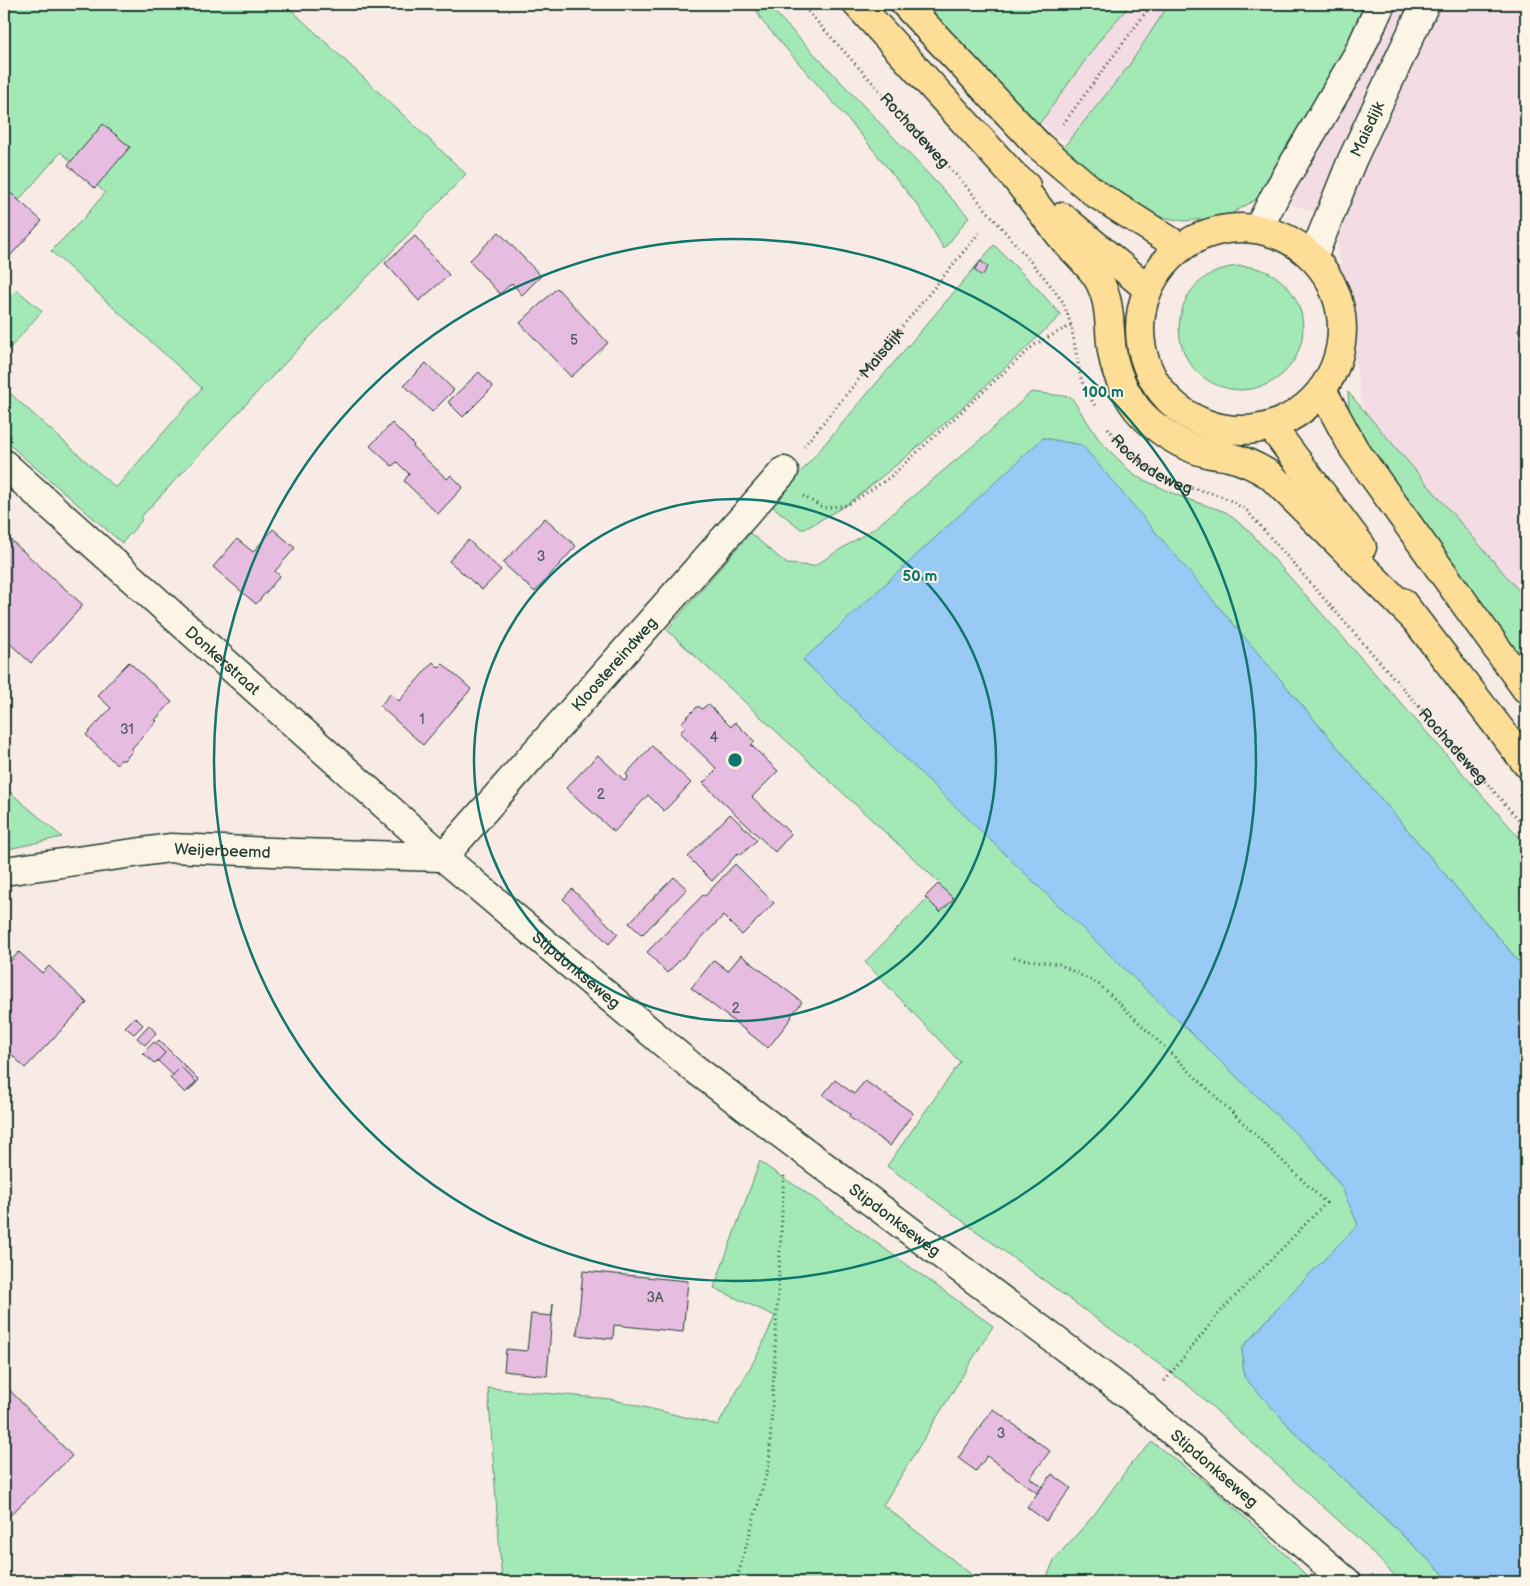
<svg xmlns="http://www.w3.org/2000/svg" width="1530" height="1586" font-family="'Balsamiq Sans',sans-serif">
  <rect width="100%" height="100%" fill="#f8eae4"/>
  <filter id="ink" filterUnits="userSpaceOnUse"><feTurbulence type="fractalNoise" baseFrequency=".02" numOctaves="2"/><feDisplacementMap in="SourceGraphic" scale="10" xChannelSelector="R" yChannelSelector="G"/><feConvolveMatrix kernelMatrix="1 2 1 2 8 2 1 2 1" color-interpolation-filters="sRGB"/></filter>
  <g filter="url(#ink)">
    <polygon fill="#f3dce3" points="932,4 1526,4 1526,600 1366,431 1334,217 1054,136"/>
    <g fill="#a3e9b6" stroke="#619375">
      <polygon points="4,4 285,4 466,174 261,388 140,518 142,520 122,543 4,440 4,388 116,488 202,388 51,251 84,218 105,193 61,152 4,217"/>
      <polygon points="753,4 767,4 969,217 944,249 919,207 858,131 762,21"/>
      <polygon points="925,4 1131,4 1105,33 1037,127"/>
      <polygon points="1169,4 1367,4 1346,59 1263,195 1226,217 1185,221 1160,217 1130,202 1062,149 1128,67"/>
      <polygon points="994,245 1037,288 1061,315 962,408 906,457 848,504 805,529 801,529 772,506"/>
      <circle cx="1241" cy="328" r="62"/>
      <polygon points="17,290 42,311 4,355 4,305"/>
      <polygon points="1031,392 1071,397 1100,441 1135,476 1184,498 1226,512 1250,532 1526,845 1526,970 1081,445 1043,438 1317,1154 1342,1188 1359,1225 1296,1288 1242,1348 1244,1376 1297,1435 1452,1582 1401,1582 1360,1540 1189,1386 887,1166 960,1062 865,962 941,884 667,630 750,533 787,564 814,566 876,527 986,435"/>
      <polygon points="1348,392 1526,599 1526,665 1350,417"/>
      <polygon points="4,787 62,837 4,850"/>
      <polygon points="760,1161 767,1167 805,1192 993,1326 883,1505 981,1582 502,1582 488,1388 610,1399 718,1425 760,1350 775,1316 714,1288"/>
      <polygon points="1152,1442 1214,1489 1289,1558 1313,1582 1045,1582 1054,1560 1094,1515 1130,1465"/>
    </g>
    <polygon fill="#98caf5" stroke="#6892a8" points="1043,438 1082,445 1526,970 1526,1582 1452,1582 1297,1435 1244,1377 1242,1348 1296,1288 1358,1225 1342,1188 1317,1154 803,660"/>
    <g fill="#e7bce1" stroke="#1f3d34">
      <polygon points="103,124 130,147 95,188 68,165"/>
      <polygon points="4,187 42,221 10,256 4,250"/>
      <polygon points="499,232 541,276 522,295 512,283 500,294 469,261"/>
      <polygon points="415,236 449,275 419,301 385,263"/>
      <polygon points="981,261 988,267 982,276 974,270"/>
      <polygon points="557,288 608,343 571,377 520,323"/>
      <polygon points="1526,311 1526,334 1518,331"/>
      <polygon points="426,363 454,390 432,412 404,385"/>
      <polygon points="479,372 493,387 463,417 448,402"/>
      <polygon points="392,423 414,445 413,447 447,479 451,475 463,487 438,514 404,481 409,474 397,462 392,466 370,446"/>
      <polygon points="545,518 576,546 535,592 503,563"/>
      <polygon points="273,529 295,548 275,571 280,576 256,604 213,567 237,539 253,552"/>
      <polygon points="4,534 83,605 31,663 4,638"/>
      <polygon points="468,540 501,570 482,590 449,561"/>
      <polygon points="129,662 172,702 155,720 157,721 132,748 132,752 124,760 121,760 116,764 86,735 111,708 97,695"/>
      <polygon points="433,662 439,668 443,664 471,689 423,745 380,706 391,693 399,701"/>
      <polygon points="708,704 731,727 735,722 755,742 751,745 778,771 752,797 791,834 775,852 703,783 717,769 680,733 685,727 681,723 698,706 702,709"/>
      <polygon points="652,746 691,783 664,811 648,795 614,832 566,788 598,755 625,781 628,777 626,774"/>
      <polygon points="730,814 757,840 741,855 738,853 712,881 688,857"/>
      <polygon points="735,864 774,903 742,935 723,916 667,973 647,952 703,895 705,896"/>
      <polygon points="674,877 687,889 642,935 629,923"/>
      <polygon points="938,884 954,899 940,912 925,897"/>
      <polygon points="572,889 618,934 609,944 563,899"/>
      <polygon points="19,952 42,973 49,966 87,1003 25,1068 4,1047 4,968"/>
      <polygon points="741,955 802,1002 791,1016 792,1017 768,1048 691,988 714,960 728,971"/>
      <polygon points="135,1017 143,1025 134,1034 125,1027"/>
      <polygon points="149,1025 156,1033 145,1045 137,1038"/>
      <polygon points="159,1040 199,1080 189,1091 148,1051"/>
      <polygon points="154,1042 165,1053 155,1064 143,1053"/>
      <polygon points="181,1067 196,1082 185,1093 170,1078"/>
      <polygon points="835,1080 854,1094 865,1081 913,1113 890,1146 849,1117 850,1114 823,1095"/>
      <polygon points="583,1271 688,1281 683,1332 614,1325 613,1339 577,1335"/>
      <polygon points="553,1304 547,1376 504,1371 506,1349 527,1351 531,1314 552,1316"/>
      <polygon points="4,1384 72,1456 4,1521"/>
      <polygon points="993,1409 1050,1451 1030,1478 1042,1487 1037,1493 987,1456 976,1471 958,1458"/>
      <polygon points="1052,1474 1071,1488 1046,1521 1027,1507"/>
    </g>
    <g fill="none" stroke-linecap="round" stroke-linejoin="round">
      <defs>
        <g id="minor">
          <polyline points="1258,229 1276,194 1358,54 1381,4"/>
          <path id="s4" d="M 1313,257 L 1352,160 L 1425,4"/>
          <path id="s5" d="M 4,464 L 443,857 L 691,1066 L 1144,1407 L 1347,1582"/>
          <path id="s6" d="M 443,857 L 784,471"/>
          <path id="s7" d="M 4,871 L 170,848 L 297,853 L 443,857"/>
        </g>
        <g id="major">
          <polyline points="857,4 1013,175 1026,186"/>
          <polyline points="905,4 1038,145 1096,194 1180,247"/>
          <path d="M 1013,175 C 1030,197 1047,219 1064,240 C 1075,252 1088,264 1097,277 C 1112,302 1108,324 1112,351 C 1116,377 1130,406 1151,423 C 1167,436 1186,448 1207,453 C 1214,455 1222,455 1229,457 C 1244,460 1257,467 1270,475 L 1413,617"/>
          <polyline points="1062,217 1147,288"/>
          <circle cx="1241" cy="329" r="101"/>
          <polyline points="1322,390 1354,449 1526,689"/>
          <polyline points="1271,426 1362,547"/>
          <polyline points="1402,602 1526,763"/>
        </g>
      </defs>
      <use href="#minor" stroke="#1f3d34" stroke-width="31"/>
      <use href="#major" stroke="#1f3d34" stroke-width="31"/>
      <g stroke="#1f3d34" stroke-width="3" stroke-dasharray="1 4" stroke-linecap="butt">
        <path id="s1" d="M 801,4 L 959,178 L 1048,282 L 1063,302 L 1071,325 L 1081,380 L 1096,408"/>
        <polyline points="1063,124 1152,4"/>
        <path id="s2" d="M 1108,428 C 1127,454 1152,474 1182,485 C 1196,490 1213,492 1227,499 C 1234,502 1240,507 1247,511 L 1526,828"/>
        <path id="s3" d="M 804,446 L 979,233"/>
        <polyline points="803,496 824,508 848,505 889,478 1034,345 1071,325"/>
        <polyline points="1014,958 1059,964 1100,985 1326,1203 1220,1312 1163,1383"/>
        <polyline points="736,1582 769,1465 784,1175"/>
      </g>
      <use href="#minor" stroke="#fcf5e5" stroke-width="28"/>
      <use href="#major" stroke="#fedd96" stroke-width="28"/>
    </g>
  </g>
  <g fill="none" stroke="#0f766e" stroke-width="2.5">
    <circle cx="735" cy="760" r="261"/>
    <circle cx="735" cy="760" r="521"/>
  </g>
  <g text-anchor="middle" stroke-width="4" stroke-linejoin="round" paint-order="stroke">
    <g font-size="14" fill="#515d5f">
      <text x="574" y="345">5</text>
      <text x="541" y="561">3</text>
      <text x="422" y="724">1</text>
      <text x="127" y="734">31</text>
      <text x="714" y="742">4</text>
      <text x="601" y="799">2</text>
      <text x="736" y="1013">2</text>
      <text x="655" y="1302">3A</text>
      <text x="1001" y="1438">3</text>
    </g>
    <g font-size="16" fill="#1f3d34" stroke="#fcf5e5">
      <text dy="6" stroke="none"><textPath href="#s4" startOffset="139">Maisdijk</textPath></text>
      <text dy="6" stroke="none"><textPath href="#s1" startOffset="170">Rochadeweg</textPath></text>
      <text dy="6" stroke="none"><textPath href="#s3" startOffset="121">Maisdijk</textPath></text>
      <text dy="6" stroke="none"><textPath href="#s2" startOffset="58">Rochadeweg</textPath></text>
      <text dy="6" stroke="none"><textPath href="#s5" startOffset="294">Donkerstraat</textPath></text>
      <text dy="6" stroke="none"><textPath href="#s6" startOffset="258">Kloostereindweg</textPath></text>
      <text dy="6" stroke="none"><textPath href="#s2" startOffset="478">Rochadeweg</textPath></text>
      <text dy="6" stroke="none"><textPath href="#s7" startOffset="220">Weijerbeemd</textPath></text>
      <text dy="6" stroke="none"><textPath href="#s5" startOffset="764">Stipdonkseweg</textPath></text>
      <text dy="6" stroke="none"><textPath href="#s5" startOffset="1169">Stipdonkseweg</textPath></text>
      <text dy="6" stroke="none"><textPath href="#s5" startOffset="1574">Stipdonkseweg</textPath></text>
    </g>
  </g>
  <circle cx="735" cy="760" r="8" fill="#0f766e" stroke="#fcf5e5" stroke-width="2.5"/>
  <g font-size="15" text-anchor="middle" font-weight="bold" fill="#0f766e" stroke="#fcf5e5" stroke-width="4" stroke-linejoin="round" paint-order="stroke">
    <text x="1103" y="397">100 m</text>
    <text x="920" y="581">50 m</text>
  </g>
  <rect width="1530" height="1586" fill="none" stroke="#fcf5e5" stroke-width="20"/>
  <rect x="10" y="10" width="1510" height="1566" fill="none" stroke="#1f3d34" stroke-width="2" filter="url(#ink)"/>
</svg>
